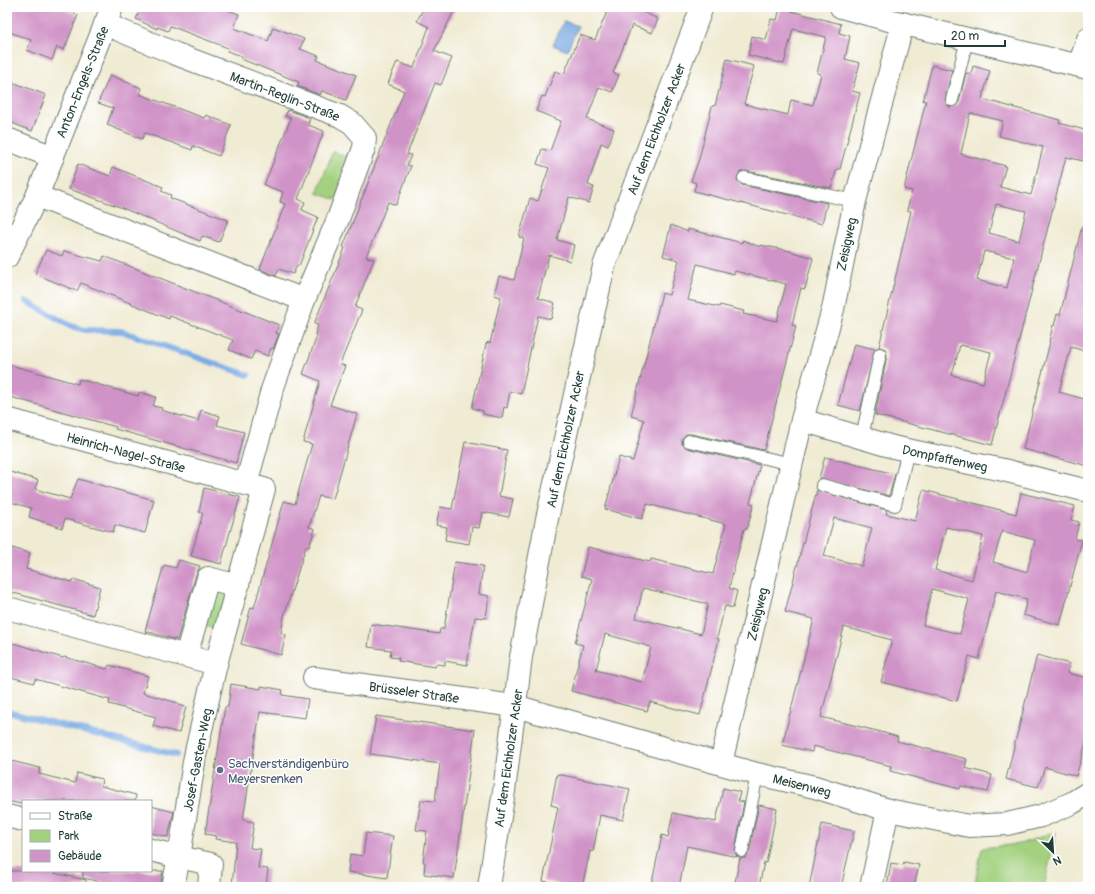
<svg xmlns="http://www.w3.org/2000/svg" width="1095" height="894" font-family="Pangolin,sans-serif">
  <rect width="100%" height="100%" fill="#fff"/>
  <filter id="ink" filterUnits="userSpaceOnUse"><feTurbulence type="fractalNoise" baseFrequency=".025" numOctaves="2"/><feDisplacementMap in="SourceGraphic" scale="8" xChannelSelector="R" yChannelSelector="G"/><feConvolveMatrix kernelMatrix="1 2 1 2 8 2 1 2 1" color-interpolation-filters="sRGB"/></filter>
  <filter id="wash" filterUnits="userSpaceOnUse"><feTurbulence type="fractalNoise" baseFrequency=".012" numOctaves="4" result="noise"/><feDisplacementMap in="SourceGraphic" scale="16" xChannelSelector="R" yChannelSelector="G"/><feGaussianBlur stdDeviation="0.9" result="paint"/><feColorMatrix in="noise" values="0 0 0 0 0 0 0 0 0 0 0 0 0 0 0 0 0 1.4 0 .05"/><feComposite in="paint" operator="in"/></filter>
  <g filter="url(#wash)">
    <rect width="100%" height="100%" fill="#f0ebd3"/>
    <g fill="#a3d17f" stroke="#61875a">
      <polygon points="333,151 352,159 337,200 317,193"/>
      <polygon points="211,584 229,589 218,629 201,624"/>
      <polygon points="1056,832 1044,887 974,887 982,848 1020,844"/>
    </g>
    <polygon fill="#7aabe5" stroke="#4c748c" points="564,21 578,26 567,51 553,45"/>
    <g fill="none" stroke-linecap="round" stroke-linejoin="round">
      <g stroke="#7aabe5" stroke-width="6">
        <polyline points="26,301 71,326 85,330 121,331 248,375"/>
        <polyline points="7,711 176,755"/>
      </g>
    </g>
    <g id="blocks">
      <g fill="#d093c7" fill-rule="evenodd">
        <polygon points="7,7 59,7 78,15 64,50 57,47 52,60 27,50 31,40 7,31"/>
        <polygon points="141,7 219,7 239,14 234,28 268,41 273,27 304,39 300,49 319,56 317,60 356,75 346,100 322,91 320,95 297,86 299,82 241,59 242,56 227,51 228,48 170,26 168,31 157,27 157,29 136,19"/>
        <polygon points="424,7 456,7 434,51 452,58 441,85 435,83 407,154 411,155 407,165 411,166 396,205 388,202 366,257 374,259 355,307 362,310 340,364 345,366 330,405 357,414 333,499 319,496 309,527 315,529 309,547 306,546 284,616 281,633 286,635 281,655 241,644 251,607 254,608 284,501 295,504 312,444 303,442 320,381 303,374 317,336 315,335 318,325 314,324 345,248 343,247 404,91 388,84 391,76 397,62 414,68 429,27 417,21"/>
        <polygon points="609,7 645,7 643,12 658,19 652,33 632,25 613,73 619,75 612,92 599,87 587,119 614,129 608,146 601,143 588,185 594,187 589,203 569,197 557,240 574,245 570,261 549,255 538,298 555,303 551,319 538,316 521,394 510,391 507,408 504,407 502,418 483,414 483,411 472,408 486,344 488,342 490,343 501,297 494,295 499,276 514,280 524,238 519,237 530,198 538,201 549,168 537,164 542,149 550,151 561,121 536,111 542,96 545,97 555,71 564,74 580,35 595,40"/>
        <polygon points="780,8 841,24 839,33 850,36 845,59 860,63 852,91 860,93 840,169 837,169 831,188 746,171 739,173 737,180 742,185 827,203 822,224 694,191 696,183 691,181 699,159 712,106 715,106 727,59 754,66 744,104 788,115 791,100 813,105 821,74 817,73 826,37 793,29 784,64 748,55 752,36 766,40 771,19 777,20"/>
        <path d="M 932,65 L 952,70 L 945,99 L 947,105 L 950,107 L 958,105 L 966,73 L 971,74 L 973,66 L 990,71 L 982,99 L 1060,120 L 1059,123 L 1088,131 L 1088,162 L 1066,157 L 992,445 L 875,415 L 887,355 L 885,349 L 879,347 L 911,211 L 907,210 L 912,191 L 904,189 L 926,101 L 923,101 ZM 970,113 L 1003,121 L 999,136 L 1043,147 L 1031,195 L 1000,187 L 1006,166 L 961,154 ZM 996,204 L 1026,211 L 1019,241 L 989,233 ZM 984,251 L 1014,258 L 1007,288 L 977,280 ZM 960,345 L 991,352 L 983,383 L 952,375 Z"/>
        <polygon points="110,75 141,88 139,94 204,118 206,115 231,125 219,156 193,146 192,150 145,133 142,139 107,125 113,108 98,103"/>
        <polygon points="15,83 46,95 32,131 7,121 7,103"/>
        <polygon points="288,110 310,118 308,125 324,131 298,199 305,202 302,210 318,217 299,266 297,265 293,274 279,269 276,276 260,269 285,204 280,202 283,192 264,185 291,118 285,116"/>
        <polygon points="78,164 110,176 113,167 163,187 161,191 171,195 170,198 228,220 219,242 202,236 200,241 120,207 69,189"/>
        <path d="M 671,225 L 688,232 L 688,229 L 742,243 L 743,240 L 760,247 L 760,245 L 786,250 L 813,258 L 805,289 L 801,288 L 792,325 L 796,326 L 764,450 L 691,434 L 686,434 L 682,439 L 682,444 L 687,448 L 760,465 L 750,503 L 754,504 L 747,529 L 744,529 L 729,588 L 737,591 L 733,608 L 725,606 L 717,638 L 719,639 L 700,715 L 650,702 L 647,711 L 571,691 L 583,645 L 575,643 L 592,579 L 581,576 L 588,547 L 650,562 L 651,559 L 713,574 L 726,524 L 647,504 L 642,519 L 605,509 L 619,457 L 633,461 L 644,420 L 631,416 L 662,293 L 669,295 L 679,260 L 663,256 ZM 697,264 L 734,274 L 735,271 L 786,284 L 777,321 L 743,314 L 744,311 L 720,305 L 719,307 L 688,300 ZM 643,588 L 708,604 L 701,634 L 636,618 ZM 605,634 L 651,647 L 642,682 L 596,670 Z"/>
        <polygon points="1082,226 1088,227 1088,352 1071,347 1059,392 1088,400 1088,466 1023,449 1050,342 1049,342 1053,325 1054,326 1057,314 1060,315"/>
        <polygon points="46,250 62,256 64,251 102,261 104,256 279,325 276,333 279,334 273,349 271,348 268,356 255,351 251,359 229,350 233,340 170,316 169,319 81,283 77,291 35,274"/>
        <polygon points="854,344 875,349 860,411 838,405"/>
        <polygon points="7,364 78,384 79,379 138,396 139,392 156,397 153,406 162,408 161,410 198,421 201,410 220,416 217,425 244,432 236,463 115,429 116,427 7,396"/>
        <polygon points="465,442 507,450 499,496 513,499 509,517 482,512 479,528 472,527 469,544 445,540 447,527 436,525 440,507 452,509"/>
        <polygon points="825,457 895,474 889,496 819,478"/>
        <polygon points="10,472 38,480 35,489 70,499 78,479 154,500 145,533 115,525 113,532 65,519 62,528 29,517 31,508 7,501 7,484"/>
        <polygon points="204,488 240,497 221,564 191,556 203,513 199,512"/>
        <path d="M 817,490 L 887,510 L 886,514 L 915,521 L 923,490 L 1016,514 L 1021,493 L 1075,506 L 1071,520 L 1079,522 L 1075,539 L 1082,540 L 1060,625 L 1023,615 L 1027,599 L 996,591 L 979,659 L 969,656 L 957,701 L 881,682 L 892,640 L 844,627 L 821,717 L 881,732 L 898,737 L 897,741 L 967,759 L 965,768 L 992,775 L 988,792 L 961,786 L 960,789 L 890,771 L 891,766 L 813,746 L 812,752 L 782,745 L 814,619 L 785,612 ZM 834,518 L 872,528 L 862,566 L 824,556 ZM 946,527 L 983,536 L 972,580 L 935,570 ZM 1002,531 L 1035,540 L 1027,572 L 993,562 ZM 932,589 L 969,599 L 960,634 L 923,625 Z"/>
        <polygon points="12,548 30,553 26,569 72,582 73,579 100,587 93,615 7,591 7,556 10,557"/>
        <polygon points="179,560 200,566 196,575 177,640 145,631 164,565 176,568"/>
        <polygon points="455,562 483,566 479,594 489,596 486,618 475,617 467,665 445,661 445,665 436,664 435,667 398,661 399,658 390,657 391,650 368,647 371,624 439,634 440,629 444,629"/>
        <polygon points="13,643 63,658 64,657 107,669 109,665 148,676 143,693 178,703 178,705 186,707 179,733 153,726 156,717 109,704 110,700 35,679 34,683 7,676 7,664"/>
        <polygon points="1037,655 1070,664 1067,673 1088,678 1088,736 1076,776 1045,767 1038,787 1006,779"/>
        <polygon points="231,684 261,689 261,686 283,690 282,695 308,699 305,718 260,712 243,820 254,822 250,848 261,849 258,868 268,869 266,887 232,887 236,842 215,839 216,836 205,834 225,707 228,707"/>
        <polygon points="376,716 475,730 454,878 424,874 425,862 423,862 427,831 416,830 421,800 435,801 440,764 370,754"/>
        <polygon points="7,760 40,768 39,774 75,783 77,773 102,779 101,786 136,795 135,801 22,801 21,804 7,801"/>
        <polygon points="557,774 630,789 623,820 600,815 593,852 590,851 582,887 557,887 558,884 543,881 558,807 551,805"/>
        <polygon points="723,788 740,792 738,801 744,802 735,850 737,857 687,846 679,887 651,887 662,835 668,837 673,813 716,822"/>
        <polygon points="759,805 777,809 766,863 764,862 759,887 734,887 740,858 745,858 749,852"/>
        <polygon points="151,806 174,812 168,837 151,833"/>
        <polygon points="822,824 854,831 841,887 809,887"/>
        <polygon points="366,833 393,836 387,878 348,872 350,854 363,856"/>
        <polygon points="904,862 919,865 914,887 887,887 891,863 903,865"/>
        <polygon points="7,871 55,871 54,873 86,880 85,887 7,887"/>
        <polygon points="83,871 163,871 160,887 123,887 83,878"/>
      </g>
    </g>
  </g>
  <g filter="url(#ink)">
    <use href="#blocks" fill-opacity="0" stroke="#687a6c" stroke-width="1"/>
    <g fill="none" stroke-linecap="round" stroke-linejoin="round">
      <defs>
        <g id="lane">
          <polyline points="952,100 967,39"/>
          <polyline points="744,178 855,201"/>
          <polyline points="862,437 880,354"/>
          <polyline points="689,441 792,464"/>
          <polyline points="822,485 895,505 908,450"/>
          <polyline points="742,851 757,774"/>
        </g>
        <g id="street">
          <polyline points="841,7 892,21 1088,68"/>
          <polyline points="1079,65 1088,39"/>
          <polyline points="7,139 53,157"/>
          <polyline points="37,196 304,300 338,219 364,148 365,138 352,123 340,116 176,54 105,24"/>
          <polyline points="7,257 37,196 112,7"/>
          <polyline points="7,419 264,489 216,664 195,756 179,857 151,850"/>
          <polyline points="802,420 893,447 1003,470 1088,491"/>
          <polyline points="246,484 272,390 304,300"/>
          <polyline points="7,608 216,664"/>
          <polyline points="186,656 208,578 238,586"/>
          <polyline points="314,678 515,706 757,774 815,787 888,810 969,826 1007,824 1041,816 1072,803 1088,793"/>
          <polyline points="721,763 802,420 833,309 855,201 903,23"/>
          <polyline points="7,816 23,820"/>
          <polyline points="173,887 179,857 211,864 209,887"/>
          <polyline points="489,887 504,791 521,657 547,519 604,266 702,7"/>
          <polyline points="871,887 888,810"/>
        </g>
      </defs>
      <use href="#lane" stroke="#687a6c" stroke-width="14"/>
      <use href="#street" stroke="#687a6c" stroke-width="24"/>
      <use href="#lane" stroke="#fff" stroke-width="12"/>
      <use href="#street" stroke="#fff" stroke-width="22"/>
    </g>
  </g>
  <circle fill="#5c6f8a" stroke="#fff" stroke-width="1.5" cx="220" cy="770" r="4"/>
  <g text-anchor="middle" stroke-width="3" stroke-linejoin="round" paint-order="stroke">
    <g font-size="13" fill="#1f3d34" stroke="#fff">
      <text transform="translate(82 82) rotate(-68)" y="5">Anton-Engels-Straße</text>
      <text transform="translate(285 96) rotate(21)" y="5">Martin-Reglin-Straße</text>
      <text transform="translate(656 129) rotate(-69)" y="5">Auf dem Eichholzer Acker</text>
      <text transform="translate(846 244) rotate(-78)" y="5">Zeisigweg</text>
      <text transform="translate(565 439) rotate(-78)" y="5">Auf dem Eichholzer Acker</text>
      <text transform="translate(126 452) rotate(15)" y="5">Heinrich-Nagel-Straße</text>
      <text transform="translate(945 458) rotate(12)" y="5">Dompfaffenweg</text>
      <text transform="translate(757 614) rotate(-77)" y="5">Zeisigweg</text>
      <text transform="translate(414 692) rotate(8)" y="5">Brüsseler Straße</text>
      <text transform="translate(508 758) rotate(-82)" y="5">Auf dem Eichholzer Acker</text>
      <text transform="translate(197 760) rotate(-79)" y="5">Josef-Gasten-Weg</text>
      <text transform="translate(802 785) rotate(14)" y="5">Meisenweg</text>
    </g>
    <g font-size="13" fill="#4e5e75" stroke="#fff" text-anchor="start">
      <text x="228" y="768">Sachverständigenbüro<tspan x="228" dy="15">Meyersrenken</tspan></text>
    </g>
  </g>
  <rect width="1095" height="894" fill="none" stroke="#fff" stroke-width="24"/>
  <rect x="22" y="800" width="130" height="72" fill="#ffffff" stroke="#a5b1ae"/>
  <rect x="30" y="813" width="20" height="6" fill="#ffffff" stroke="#a5b1ae"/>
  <text x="58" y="820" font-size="12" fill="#1f3d34">Straße</text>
  <rect x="30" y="830" width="20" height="12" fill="#a3d17f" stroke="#a5b1ae"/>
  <text x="58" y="840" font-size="12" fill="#1f3d34">Park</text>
  <rect x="30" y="850" width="20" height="12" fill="#d093c7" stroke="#a5b1ae"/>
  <text x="58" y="860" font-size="12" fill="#1f3d34">Gebäude</text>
  <g transform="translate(1053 852) rotate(155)" stroke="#ffffff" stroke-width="3" paint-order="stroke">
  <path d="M0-3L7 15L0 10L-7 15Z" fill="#1f3d34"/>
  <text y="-6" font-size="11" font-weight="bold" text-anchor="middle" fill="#1f3d34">N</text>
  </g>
  <path d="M945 40v6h60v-6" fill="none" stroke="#1f3d34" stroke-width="2"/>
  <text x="951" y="40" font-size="12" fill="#1f3d34" stroke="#ffffff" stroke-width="3" paint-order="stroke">20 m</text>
</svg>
